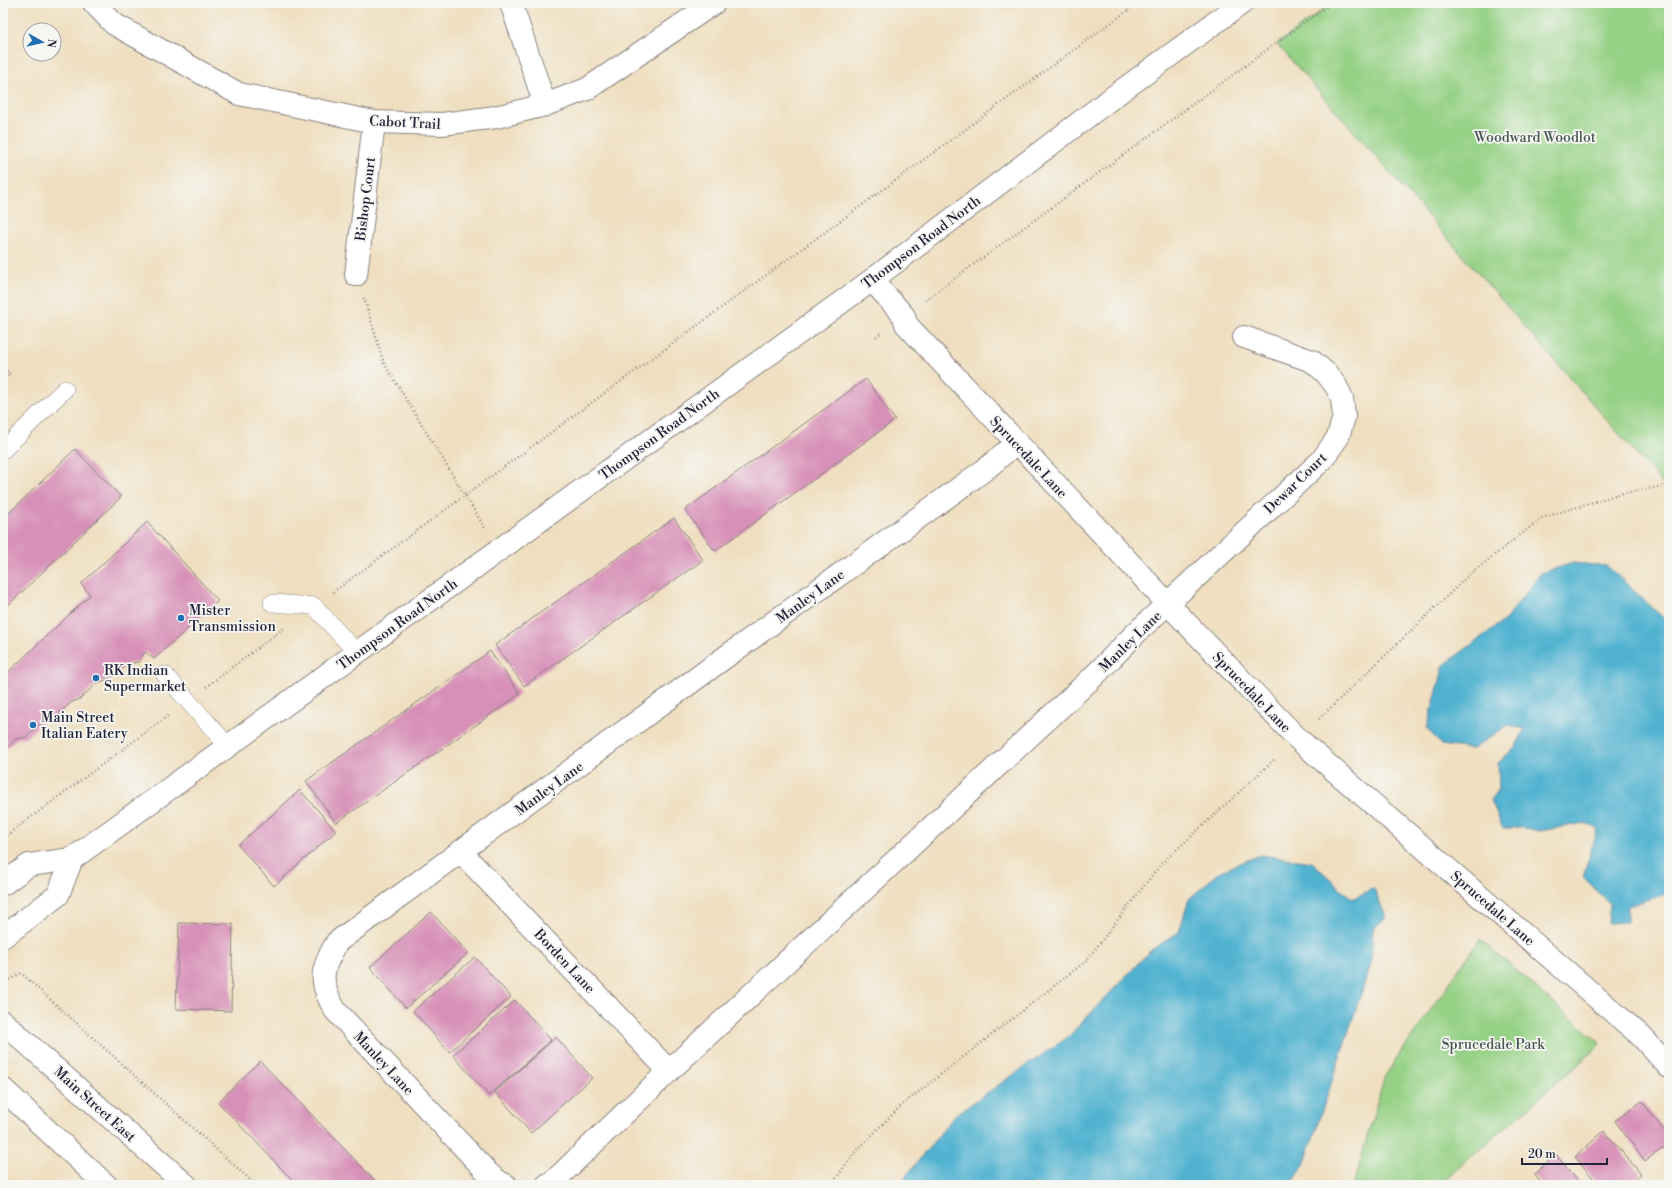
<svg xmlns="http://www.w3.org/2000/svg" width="1672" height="1188" font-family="'Libre Bodoni',serif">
  <rect width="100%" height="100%" fill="#f6f6f2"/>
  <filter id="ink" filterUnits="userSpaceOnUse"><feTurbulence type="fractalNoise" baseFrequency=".025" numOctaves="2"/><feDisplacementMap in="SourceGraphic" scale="8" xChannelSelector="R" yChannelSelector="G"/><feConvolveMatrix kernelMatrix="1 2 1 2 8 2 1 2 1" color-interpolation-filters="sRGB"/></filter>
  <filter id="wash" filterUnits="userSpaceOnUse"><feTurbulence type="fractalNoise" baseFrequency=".012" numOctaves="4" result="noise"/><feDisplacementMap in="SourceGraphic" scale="16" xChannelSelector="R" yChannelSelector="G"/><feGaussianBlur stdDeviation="0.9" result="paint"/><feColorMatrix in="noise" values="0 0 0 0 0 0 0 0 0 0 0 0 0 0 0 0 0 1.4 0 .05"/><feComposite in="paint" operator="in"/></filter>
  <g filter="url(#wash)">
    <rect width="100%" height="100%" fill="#efdfc0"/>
    <g fill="#96d186" stroke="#5c7a60">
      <polygon points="1332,3 1669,3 1669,491 1277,44"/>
      <polygon points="1480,939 1601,1044 1439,1185 1353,1185 1385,1076"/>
    </g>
    <g fill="#51b2d0" stroke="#3a6a86">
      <polygon points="1573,563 1607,566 1669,623 1669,893 1628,906 1627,922 1608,923 1610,904 1583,877 1598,828 1584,823 1540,831 1519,827 1503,829 1491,800 1499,789 1498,763 1516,746 1525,729 1508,725 1473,749 1441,745 1427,728 1444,665 1506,619 1541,573"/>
      <polygon points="1260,855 1312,862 1352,899 1374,888 1386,917 1373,929 1371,964 1304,1165 1291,1185 899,1185 955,1115 1068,1037 1150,951 1179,932 1189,899 1219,872"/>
    </g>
    <g id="blocks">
      <g fill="#d790b7">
        <polygon points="3,366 10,374 3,381"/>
        <polygon points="866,379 895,420 715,551 685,510"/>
        <polygon points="75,449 121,497 3,610 3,519"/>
        <polygon points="674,518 703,560 524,686 495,645"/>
        <polygon points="147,522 218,601 154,659 145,652 138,662 128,664 109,679 97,683 80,699 72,702 54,718 44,720 27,737 16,739 3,752 3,677 90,595 81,584"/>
        <polygon points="490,651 520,694 336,823 306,781"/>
        <polygon points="300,790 336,831 274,886 238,845"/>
        <polygon points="431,912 468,953 406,1008 370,967"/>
        <polygon points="179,923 233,924 231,1011 176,1009"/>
        <polygon points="475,957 511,997 449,1052 413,1011"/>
        <polygon points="515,1000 551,1040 489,1096 453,1055"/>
        <polygon points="556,1037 592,1078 531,1133 495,1092"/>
        <polygon points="260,1061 379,1185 297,1185 218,1102"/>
        <polygon points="1642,1101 1669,1137 1669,1144 1645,1161 1615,1121"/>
        <polygon points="1604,1131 1641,1174 1629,1185 1599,1185 1575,1157"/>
        <polygon points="1556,1155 1581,1185 1543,1185 1534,1174"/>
      </g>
    </g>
  </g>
  <g filter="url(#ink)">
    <use href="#blocks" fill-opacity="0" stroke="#88807e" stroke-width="1"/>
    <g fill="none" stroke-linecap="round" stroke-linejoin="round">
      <defs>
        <g id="lane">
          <polyline points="3,450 65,389"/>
          <polyline points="272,603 314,606 357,653"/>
          <polyline points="165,675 228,746"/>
        </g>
        <g id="street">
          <polyline points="94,3 114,24 239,94 374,122 442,124 496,117 545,105 587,89 714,3"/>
          <polyline points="511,3 545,105"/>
          <polyline points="356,275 374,122"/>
          <polyline points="872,280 904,316 906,324 1168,604 1298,739 1641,1036 1669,1067"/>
          <polyline points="461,852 669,1071"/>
          <path d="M 506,1185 L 499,1182 L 488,1173 L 335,1010 C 318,981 321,970 337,942 L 720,661 L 987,468 L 1016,443"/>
          <polyline points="547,1185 555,1180 669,1071 1093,677 1137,632 1322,460 1338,437 1344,417 1342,398 1336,386 1326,373 1312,361 1244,337"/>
        </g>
        <g id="secondary">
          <polyline points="3,884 29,865 72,859 872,280 1113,97 1242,3"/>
          <polyline points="3,937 58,895 72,859"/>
          <polyline points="3,1022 186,1185"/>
          <polyline points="3,1089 106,1185"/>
        </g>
      </defs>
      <use href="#lane" stroke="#88807e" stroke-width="18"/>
      <use href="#street" stroke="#88807e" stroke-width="24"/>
      <use href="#secondary" stroke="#88807e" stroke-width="24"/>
      <g stroke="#88807e" stroke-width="2.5" stroke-dasharray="1 3" stroke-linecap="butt">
        <polyline points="364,298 384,363 485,528"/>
        <polyline points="925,300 1331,3"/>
        <polyline points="876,337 882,332"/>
        <polyline points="333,592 1138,3"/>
        <polyline points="206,687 284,628"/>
        <polyline points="1319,719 1470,574 1542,518 1619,494 1669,485"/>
        <polyline points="3,838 169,715"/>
        <polyline points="3,984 21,973 256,1185"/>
        <polyline points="3,1134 9,1130"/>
        <polyline points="831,1185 857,1150 902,1105 1086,961 1161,864 1275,759"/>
      </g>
      <use href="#lane" stroke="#fff" stroke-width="17"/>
      <use href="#street" stroke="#fff" stroke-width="22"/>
      <use href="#secondary" stroke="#fff" stroke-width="22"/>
    </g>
  </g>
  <g fill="#1f6fb2" stroke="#f6f6f2" stroke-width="1.5">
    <circle cx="181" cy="618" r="4"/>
    <circle cx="96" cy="678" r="4"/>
    <circle cx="33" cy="725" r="4"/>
  </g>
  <g text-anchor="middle" stroke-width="3.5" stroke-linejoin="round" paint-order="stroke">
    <g font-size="14" fill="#22223b" stroke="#f6f6f2">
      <text transform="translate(405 122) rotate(3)" y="5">Cabot Trail</text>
      <text transform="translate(365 199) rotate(-83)" y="5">Bishop Court</text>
      <text transform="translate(921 242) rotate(-37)" y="5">Thompson Road North</text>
      <text transform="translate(659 434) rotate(-36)" y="5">Thompson Road North</text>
      <text transform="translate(1029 457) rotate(47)" y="5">Sprucedale Lane</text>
      <text transform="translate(1295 483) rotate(-44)" y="5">Dewar Court</text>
      <text transform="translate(810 596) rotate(-36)" y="5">Manley Lane</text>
      <text transform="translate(397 624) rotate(-36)" y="5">Thompson Road North</text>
      <text transform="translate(1130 641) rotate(-44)" y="5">Manley Lane</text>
      <text transform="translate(1252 692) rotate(46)" y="5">Sprucedale Lane</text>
      <text transform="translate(549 788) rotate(-36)" y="5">Manley Lane</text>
      <text transform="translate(1493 908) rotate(41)" y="5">Sprucedale Lane</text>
      <text transform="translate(565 961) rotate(47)" y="5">Borden Lane</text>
      <text transform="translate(384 1063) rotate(47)" y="5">Manley Lane</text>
      <text transform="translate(95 1104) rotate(42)" y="5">Main Street East</text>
    </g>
    <g font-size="14" fill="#455752" stroke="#f6f6f2">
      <text x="1535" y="142">Woodward Woodlot</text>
      <text x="1493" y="1049">Sprucedale Park</text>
    </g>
    <g font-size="14" fill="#22223b" stroke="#f6f6f2" text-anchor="start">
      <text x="189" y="615">Mister<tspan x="189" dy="16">Transmission</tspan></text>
      <text x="104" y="675">RK Indian<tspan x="104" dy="16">Supermarket</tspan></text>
      <text x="41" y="722">Main Street<tspan x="41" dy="16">Italian Eatery</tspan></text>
    </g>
  </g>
  <rect width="1672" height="1188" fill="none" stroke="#f6f6f2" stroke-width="16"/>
  <g transform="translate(42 42) rotate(98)"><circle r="19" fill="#f6f6f2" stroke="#a1a1a9"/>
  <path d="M0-3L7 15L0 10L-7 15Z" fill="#1f6fb2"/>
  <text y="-6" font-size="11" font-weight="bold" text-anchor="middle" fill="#22223b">N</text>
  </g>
  <path d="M1522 1158v6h85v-6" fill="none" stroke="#22223b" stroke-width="2"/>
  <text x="1528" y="1158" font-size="12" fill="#22223b" stroke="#f6f6f2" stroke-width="3" paint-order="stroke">20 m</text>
</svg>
